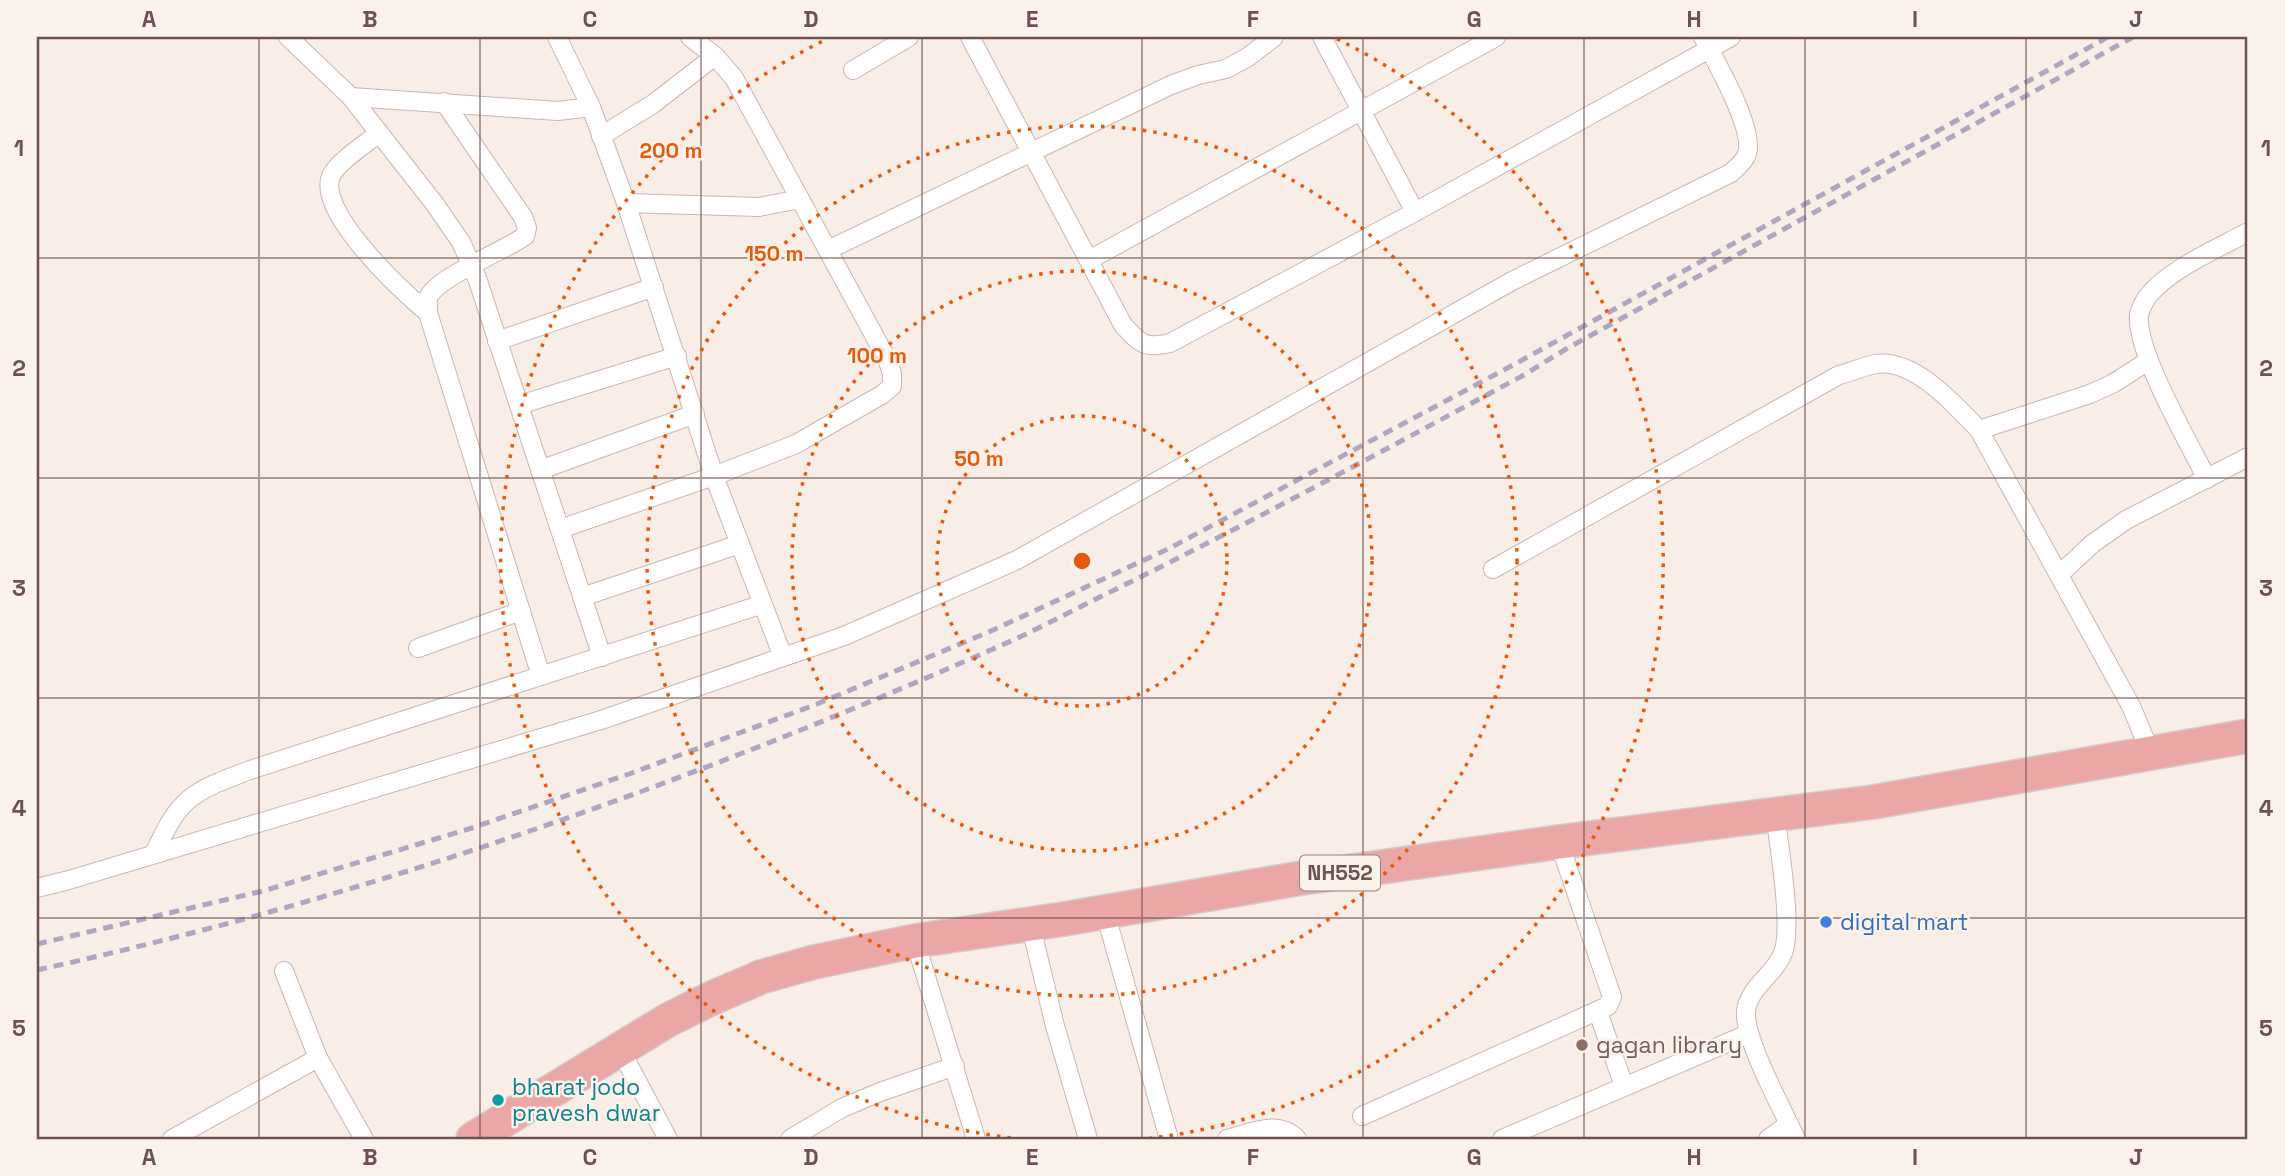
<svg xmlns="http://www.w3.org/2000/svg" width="2285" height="1176" font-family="'Space Grotesk',sans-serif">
  <rect width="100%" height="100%" fill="#f9ede7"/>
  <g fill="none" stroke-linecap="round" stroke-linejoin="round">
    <defs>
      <g id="street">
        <polyline points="288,37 351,97 379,133 434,203 461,242 477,278 602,657"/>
        <polyline points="557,37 591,107 626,203 714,476 783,657"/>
        <path d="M 970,37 L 1123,325 C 1141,344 1144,349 1170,343 L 1415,212 L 1731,37"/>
        <polyline points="1322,37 1415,212"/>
        <polyline points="853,70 909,37"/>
        <polyline points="351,97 558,111 591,107"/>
        <path d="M 444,102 L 523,217 L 527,228 L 525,236 C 504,251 440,276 429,296 C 427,300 428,308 428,313 L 541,676"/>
        <path d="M 379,133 C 367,143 337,162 331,176 C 316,212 402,291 428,313"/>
        <polyline points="601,136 653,104 715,56"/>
        <polyline points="626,203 759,207 800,199"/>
        <polyline points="828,250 1171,85 1198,75 1226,69 1248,57 1274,37"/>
        <polyline points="1089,260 1496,37"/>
        <polyline points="497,341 654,287"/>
        <polyline points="519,405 677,356"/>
        <polyline points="1979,430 2090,394 2114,383 2148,361"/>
        <polyline points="540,470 695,414"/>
        <path d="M 2207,479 C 2189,443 2135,350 2139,315 C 2140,309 2145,300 2148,296 C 2171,268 2217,249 2248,232"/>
        <polyline points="560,529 714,476 796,444 883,394 892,386 892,373 887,359 734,78 715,56 690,37"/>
        <path d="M 1493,569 L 1839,375 C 1851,372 1864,366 1876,364 C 1914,358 1955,405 1979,430 L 2131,706 L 2151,754"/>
        <polyline points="2060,574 2092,544 2126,520 2248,457"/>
        <polyline points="582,597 740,544"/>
        <polyline points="418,648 521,611"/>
        <path d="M 1775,814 C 1779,845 1793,927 1783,953 C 1775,975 1744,990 1746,1016 C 1748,1047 1782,1108 1796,1139"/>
        <path d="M 154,854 C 180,796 192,792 250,770 L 763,604"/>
        <path d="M 37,888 L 69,880 L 601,720 L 844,636 L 1017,560 L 1512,281 L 1731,173 C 1736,168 1744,162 1746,156 C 1758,133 1715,61 1703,37"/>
        <polyline points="1105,912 1169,1139"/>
        <polyline points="1030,923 1055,1026 1088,1139"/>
        <polyline points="915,941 976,1139"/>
        <polyline points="284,971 318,1058 364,1139"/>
        <polyline points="1598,1012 1624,1086"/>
        <polyline points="620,1049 668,1139"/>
        <polyline points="1362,1116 1608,1006 1612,997 1559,842"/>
        <polyline points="172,1139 318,1058"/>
        <polyline points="790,1139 842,1108 880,1092 955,1066"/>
        <path d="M 1227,1139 C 1249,1133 1278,1119 1297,1139"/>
        <polyline points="1502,1139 1748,1034"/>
        <polyline points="1768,1139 1789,1124"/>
      </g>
      <polyline id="highway" points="473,1139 668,1020 712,998 761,977 814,962 915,941 1064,919 1296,879 1559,842 1873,802 2248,736"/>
    </defs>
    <use href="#street" stroke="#ccb6b1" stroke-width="20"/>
    <use href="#highway" stroke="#d4cbca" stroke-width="36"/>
    <use href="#street" stroke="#fff" stroke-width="18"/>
    <use href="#highway" stroke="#eba6a6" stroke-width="33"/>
    <g stroke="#aea7c1" stroke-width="5" stroke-dasharray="10 7" stroke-linecap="butt">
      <polyline points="37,944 263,891 472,828 629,774 817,704 991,631 1168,549 1515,364 2108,37"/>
      <path d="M 37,970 C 366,898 684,785 993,649 C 1030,633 1066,614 1102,596 C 1245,526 1384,450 1524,375 L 1566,349 L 2133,37"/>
    </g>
  </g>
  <path fill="none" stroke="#6f524f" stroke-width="2" stroke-opacity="0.55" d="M 259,37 L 259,1139M 480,37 L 480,1139M 701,37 L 701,1139M 922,37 L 922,1139M 1142,37 L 1142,1139M 1363,37 L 1363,1139M 1584,37 L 1584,1139M 1805,37 L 1805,1139M 2026,37 L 2026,1139M 37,258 L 2248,258M 37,478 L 2248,478M 37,698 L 2248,698M 37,918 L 2248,918"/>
  <g fill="none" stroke="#e8590c" stroke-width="3.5" stroke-dasharray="3.5 7">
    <circle cx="1082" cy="561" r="145"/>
    <circle cx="1082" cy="561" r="290"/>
    <circle cx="1082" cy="561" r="435"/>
    <path d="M1021 1139A581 581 0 0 1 827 39M1337 39A581 581 0 0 1 1143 1139"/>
  </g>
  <circle fill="#3f7fe0" stroke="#fcf2ec" stroke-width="2.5" cx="1826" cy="922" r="7"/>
  <circle fill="#8d6e63" stroke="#fcf2ec" stroke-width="2.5" cx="1582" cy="1045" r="7"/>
  <circle fill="#0f9aa8" stroke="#fcf2ec" stroke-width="2.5" cx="498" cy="1100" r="7"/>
  <g text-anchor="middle" stroke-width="5" stroke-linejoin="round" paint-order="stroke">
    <rect fill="#fcf2ec" stroke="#99827e" stroke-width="2" x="1300" y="855.5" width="80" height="35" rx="5"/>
    <g font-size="21" font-weight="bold" fill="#6f524f">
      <text x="1340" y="880">NH552</text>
    </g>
    <g font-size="23" fill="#366cbe" stroke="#fcf2ec" text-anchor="start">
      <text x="1840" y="930">digital mart</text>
    </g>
    <g font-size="23" fill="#785e54" stroke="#fcf2ec" text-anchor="start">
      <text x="1596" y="1053">gagan library</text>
    </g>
    <g font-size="23" fill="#0d838f" stroke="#fcf2ec" text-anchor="start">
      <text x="512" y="1095">bharat jodo<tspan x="512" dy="26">pravesh dwar</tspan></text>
    </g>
  </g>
  <circle cx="1082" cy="561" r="10" fill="#e8590c" stroke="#fcf2ec" stroke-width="3.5"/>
  <g font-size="21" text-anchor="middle" font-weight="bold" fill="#e8590c" stroke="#fcf2ec" stroke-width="5" stroke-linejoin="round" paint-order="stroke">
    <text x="671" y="158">200 m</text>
    <text x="774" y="261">150 m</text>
    <text x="877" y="363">100 m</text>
    <text x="979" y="466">50 m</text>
  </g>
  <rect width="2285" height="1176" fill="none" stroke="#fcf2ec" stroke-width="77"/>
  <rect x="38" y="38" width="2208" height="1100" fill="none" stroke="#6f524f" stroke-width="2.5"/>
  <g font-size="23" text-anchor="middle" font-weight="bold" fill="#6f524f">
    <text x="149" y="27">A</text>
    <text x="370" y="27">B</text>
    <text x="590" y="27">C</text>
    <text x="811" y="27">D</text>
    <text x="1032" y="27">E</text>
    <text x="1253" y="27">F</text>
    <text x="1474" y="27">G</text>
    <text x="1694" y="27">H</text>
    <text x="1915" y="27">I</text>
    <text x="2136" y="27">J</text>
    <text x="19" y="156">1</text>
    <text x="2266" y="156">1</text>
    <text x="19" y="376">2</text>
    <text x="2266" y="376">2</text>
    <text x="19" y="596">3</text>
    <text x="2266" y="596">3</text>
    <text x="19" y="816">4</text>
    <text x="2266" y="816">4</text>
    <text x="19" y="1036">5</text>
    <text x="2266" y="1036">5</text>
    <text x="149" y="1165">A</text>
    <text x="370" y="1165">B</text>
    <text x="590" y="1165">C</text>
    <text x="811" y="1165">D</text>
    <text x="1032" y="1165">E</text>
    <text x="1253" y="1165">F</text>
    <text x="1474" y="1165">G</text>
    <text x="1694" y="1165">H</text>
    <text x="1915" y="1165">I</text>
    <text x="2136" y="1165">J</text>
  </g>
</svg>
